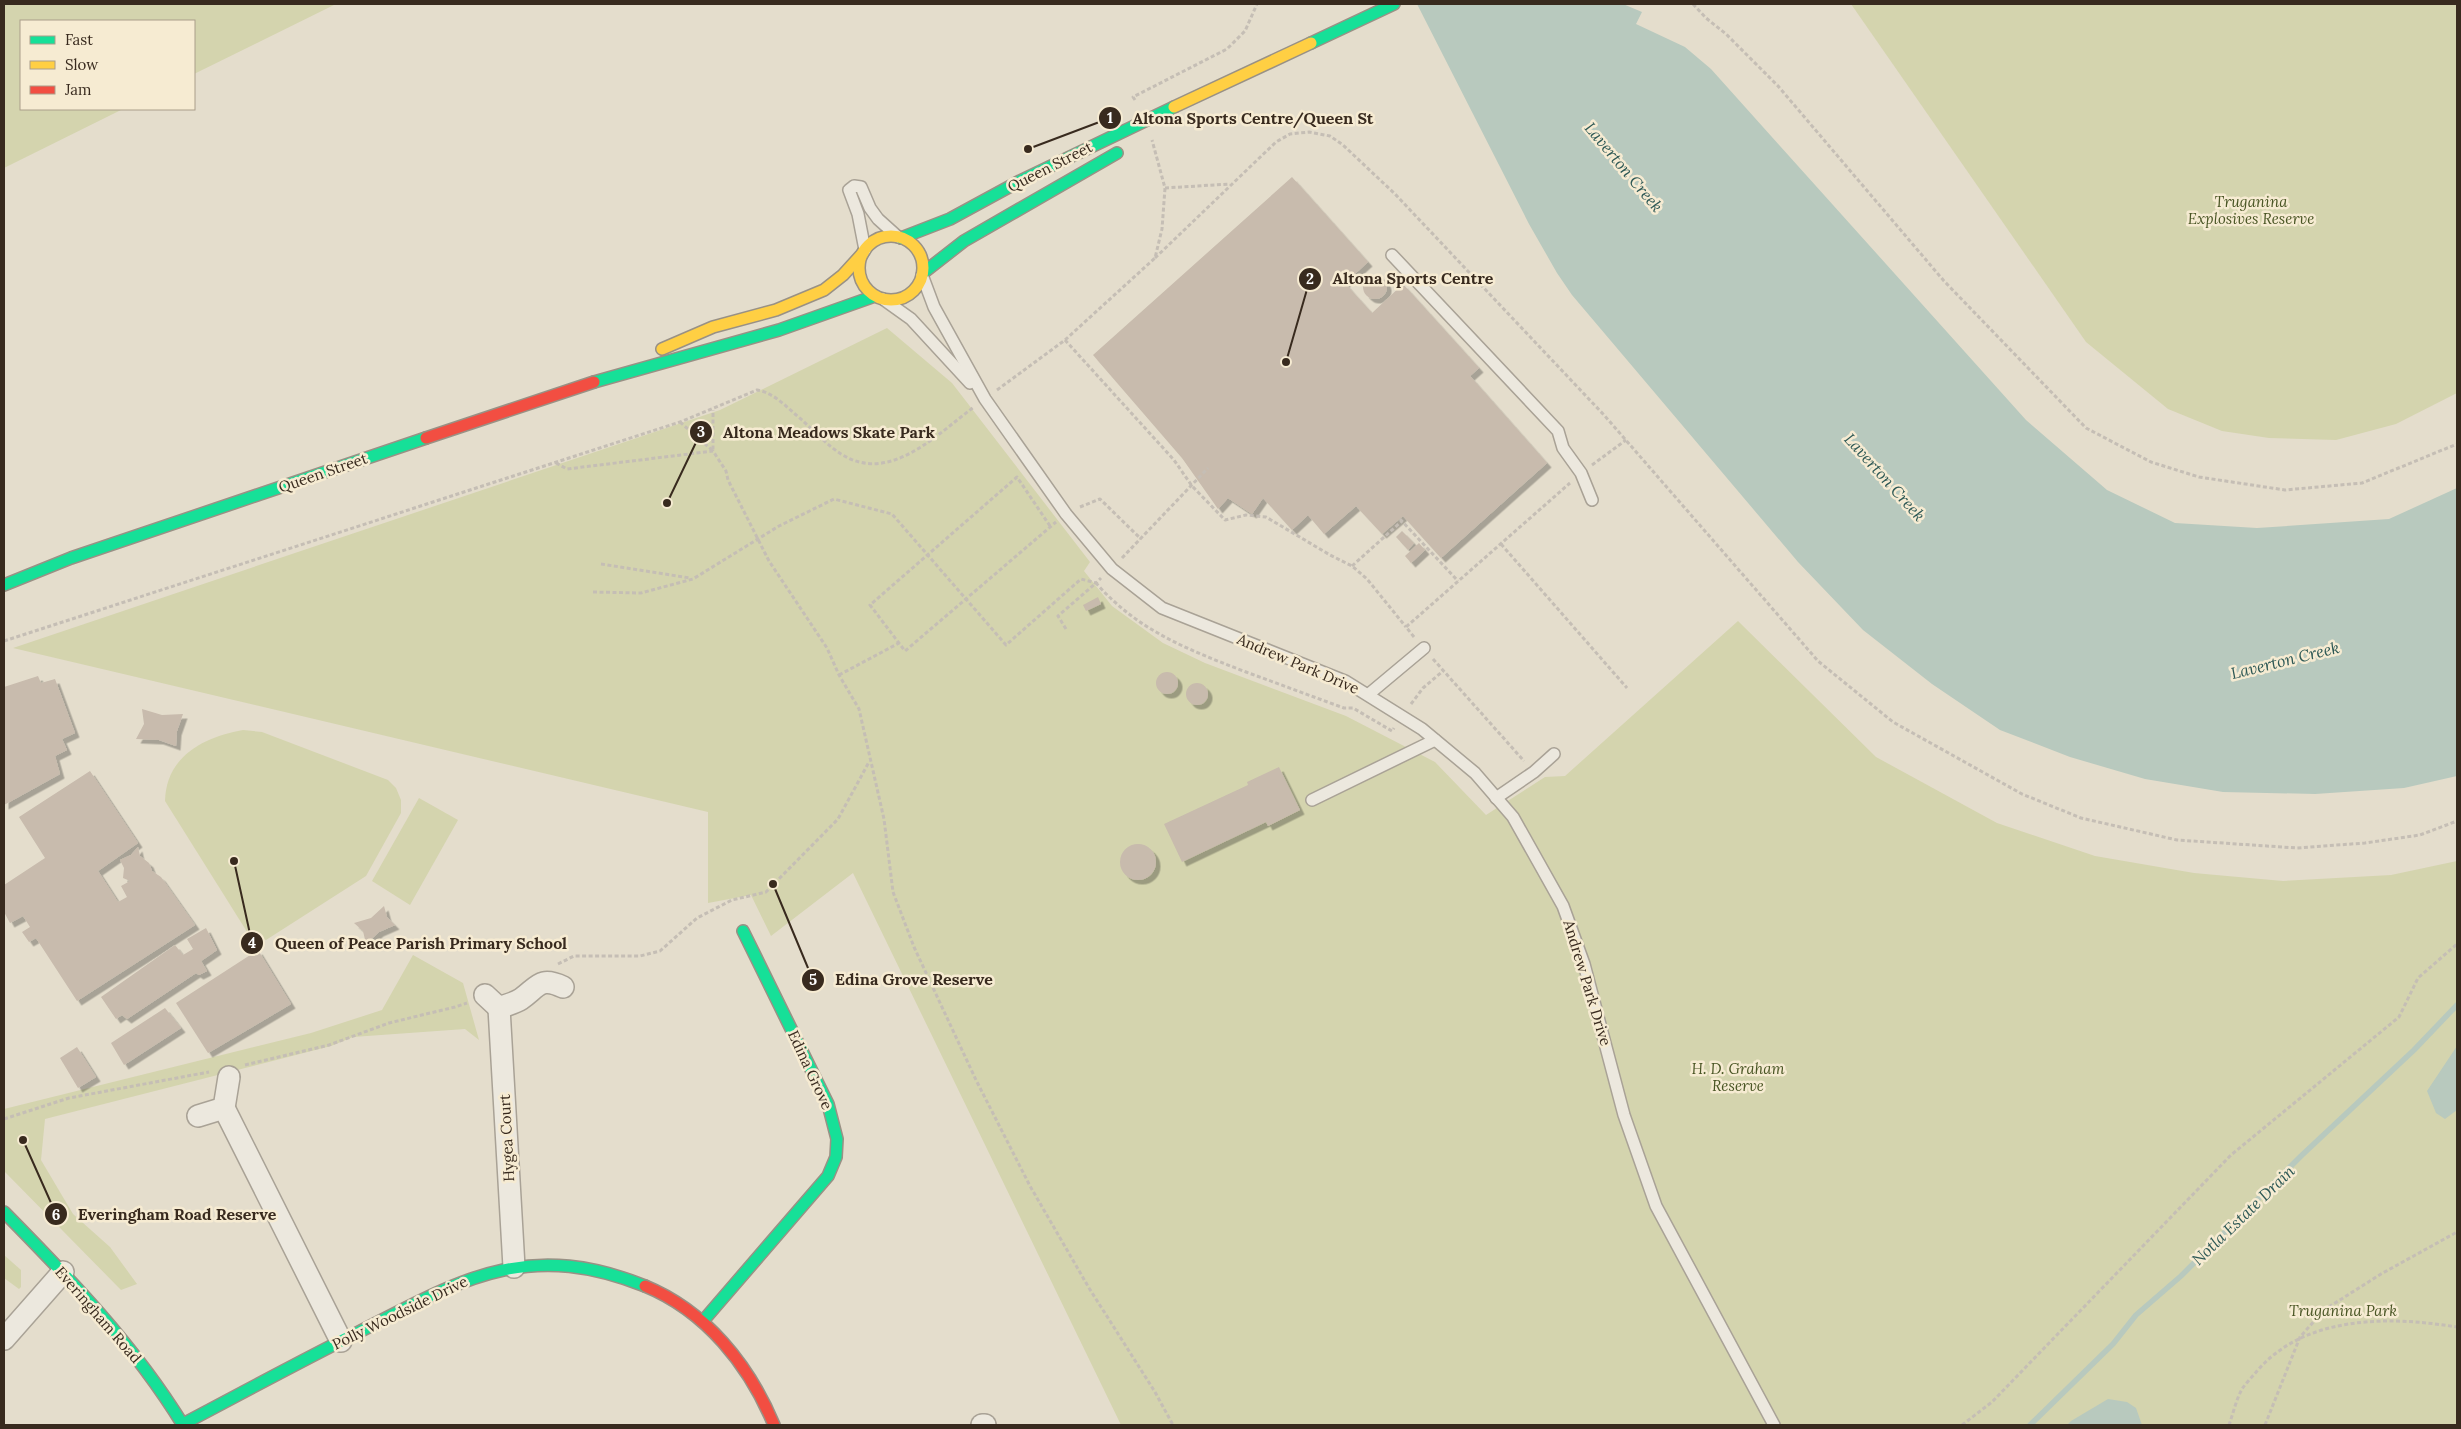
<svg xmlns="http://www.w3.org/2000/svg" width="2461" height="1429" font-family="Lora,serif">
  <defs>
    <filter id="shadow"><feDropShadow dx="4.5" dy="4.5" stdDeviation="0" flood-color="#0004"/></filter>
  </defs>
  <rect width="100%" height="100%" fill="#e4ddcc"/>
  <g fill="#d4d4ae">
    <polygon points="4,4 336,4 194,74 194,21 21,21 21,109 123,109 4,168"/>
    <polygon points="1851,4 2457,4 2457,393 2396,424 2336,440 2269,438 2222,431 2168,409 2086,342"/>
    <polygon points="887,328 952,383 1090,562 1084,571 1112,606 1163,643 1205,663 1346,716 1435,762 1486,815 1545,777 1565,776 1738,621 1876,757 1997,823 2095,856 2194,873 2283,881 2391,875 2457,861 2457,1425 1121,1425 853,873 771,936 751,895 708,903 708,812 13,648 720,410"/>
    <path d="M 243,730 L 262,732 L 388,780 L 396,788 L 401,800 L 401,813 L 366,876 L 266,940 L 249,935 L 165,801 C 166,756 204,737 243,730 Z"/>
    <polygon points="419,798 458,820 410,905 372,881"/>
    <polygon points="413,955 463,983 479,1040 465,1029 353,1037 331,1046 45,1119 41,1160 73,1214 110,1247 137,1284 121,1290 4,1171 4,1109 311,1033 382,1010"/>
    <polygon points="4,1255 21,1270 21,1287 19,1289 4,1278"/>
  </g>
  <g fill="#b8c9be">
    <polygon points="1417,4 1623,4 1642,12 1636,24 1685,47 1711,69 2026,420 2107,490 2175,523 2257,528 2389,519 2457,488 2457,776 2404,788 2315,794 2223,792 2145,779 2070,757 2000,730 1932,684 1863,630 1798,562 1572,295 1557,273 1529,224"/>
    <polygon points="2457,1046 2457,1110 2445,1119 2436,1113 2427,1091"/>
    <polygon points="2108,1399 2127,1402 2136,1408 2142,1425 2067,1425 2071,1421"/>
  </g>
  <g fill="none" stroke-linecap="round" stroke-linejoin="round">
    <polyline stroke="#b8c9be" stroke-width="5.5" points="2030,1425 2113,1344 2136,1315 2181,1276 2301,1156 2414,1050 2457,1005"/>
  </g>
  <g fill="#c8bbad" filter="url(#shadow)">
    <polygon points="1292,177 1368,262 1345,283 1351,290 1372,313 1403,284 1479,368 1470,376 1547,463 1441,558 1403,516 1382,534 1356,506 1324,534 1308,515 1292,530 1263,498 1252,514 1228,498 1218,509 1182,458 1093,355"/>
    <circle cx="1375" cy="287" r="12"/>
    <polygon points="1402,531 1414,543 1408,550 1396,537"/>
    <polygon points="1419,543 1425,550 1411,563 1405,556"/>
    <polygon points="1098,597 1101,604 1086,611 1083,605"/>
    <circle cx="1167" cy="683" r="11"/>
    <polygon points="38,676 41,683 55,679 75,733 62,739 67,750 55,756 60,774 4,805 4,687"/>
    <circle cx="1197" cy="694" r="11"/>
    <polygon points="142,709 162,715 183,714 177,731 176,746 159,740 136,739 144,724"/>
    <polygon points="1279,767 1300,810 1268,826 1266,822 1182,862 1164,824 1248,785 1247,782"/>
    <polygon points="90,771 138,843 98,871 118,902 127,897 121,886 130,881 123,878 124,868 120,860 131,855 138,847 140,856 149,863 152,871 161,877 195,925 77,1001 36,938 29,942 22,932 30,927 23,916 10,923 4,912 4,885 45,858 19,817"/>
    <circle cx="1138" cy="862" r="18"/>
    <polygon points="384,906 387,917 395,925 379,932 366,944 363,931 354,923 371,918"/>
    <polygon points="206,928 217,950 201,961 207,971 199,975 196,973 127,1019 122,1015 116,1019 101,997 175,945 183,955 193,949 187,939"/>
    <polygon points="258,950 291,1004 208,1053 176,1003"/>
    <polygon points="165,1008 181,1028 124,1065 111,1043"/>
    <polygon points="77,1047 96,1077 78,1088 60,1058"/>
  </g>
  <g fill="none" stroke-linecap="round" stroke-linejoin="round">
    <defs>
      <g id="lane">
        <polyline points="865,250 858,214 849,190 854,186 861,187 870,208 878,219 898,237"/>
        <polyline points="1392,255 1558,431 1563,448 1581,473 1592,500"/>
        <polyline points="922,275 934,307 985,399 1066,514 1112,569 1162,608 1345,681 1422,729 1475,773 1513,817 1563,906 1584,964 1624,1115 1656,1206 1774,1425"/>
        <polyline points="883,299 911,319 970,383"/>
        <polyline points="1369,694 1424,648"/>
        <polyline points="1496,798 1534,772 1554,754"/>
        <polyline points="1312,800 1435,740"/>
      </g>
      <g id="street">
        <path d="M 485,995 L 499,1008 C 506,1005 515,1003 521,999 C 538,987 540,976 563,987"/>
        <polyline points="499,1008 514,1267"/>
        <polyline points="224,1108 341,1341"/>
        <polyline points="198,1116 224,1108 229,1077"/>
        <polyline points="4,1339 63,1272"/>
        <polyline points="982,1425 985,1425"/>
      </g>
      <g id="fast">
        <polyline points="1311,43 1394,4"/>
        <polyline points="901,238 950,219 1020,181 1174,107"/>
        <polyline points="923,273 964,241 1117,153"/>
        <polyline points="594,382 779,330 875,296"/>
        <polyline points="4,585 71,558 426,438"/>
        <path d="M 4,1212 C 70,1279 134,1345 183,1425"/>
        <polyline points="703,1321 828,1176 836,1157 837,1139 828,1104 743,931"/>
        <path d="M 183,1424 C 240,1394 297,1363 355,1334 C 459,1281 525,1238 645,1286"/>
      </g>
      <g id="slow">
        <polyline points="1174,107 1311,43"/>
        <circle cx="891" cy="268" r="32"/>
        <polyline points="662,349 713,327 776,310 824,290 843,275 863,253"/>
      </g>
      <g id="jam">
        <polyline points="426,438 594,382"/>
        <path d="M 645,1286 C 706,1311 749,1365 774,1425"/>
      </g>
    </defs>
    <use href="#lane" stroke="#a9a296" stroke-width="14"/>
    <use href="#street" stroke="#a9a296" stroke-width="24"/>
    <use href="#fast" stroke="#999185" stroke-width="14"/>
    <use href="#slow" stroke="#999185" stroke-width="14"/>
    <use href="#jam" stroke="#999185" stroke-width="14"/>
    <g stroke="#c5beb5" stroke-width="3" stroke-dasharray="4 2.5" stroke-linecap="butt">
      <polyline points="1693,4 1706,18 1726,34 1778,86 1944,281 2086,428 2151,462 2199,477 2285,490 2362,483 2457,444"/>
      <polyline points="1135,100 1133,97 1227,49 1245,31 1257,4"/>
      <polyline points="1165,188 1230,184"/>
      <polyline points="1155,258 1276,142 1290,134 1309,132 1330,136 1343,145 1395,194 1604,415 1818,661 1893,722 2022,794 2081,818 2177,840 2297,848 2365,843 2420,835 2457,821"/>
      <polyline points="1065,340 1174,460 1192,486 1225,520 1246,515 1266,517 1330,555 1352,566 1367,579 1406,627"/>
      <polyline points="997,390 1065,340 1155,258 1162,229 1165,188 1152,140"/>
      <polyline points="680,422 713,451 713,410"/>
      <polyline points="556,463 567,469 713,451 726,471 728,480 769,561 827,648 839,675 859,709 884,819 893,892 914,947 976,1080 1030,1186 1089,1288 1155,1392 1173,1425"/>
      <polyline points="1592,465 1626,440"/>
      <polyline points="1080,507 1100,499 1141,539"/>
      <polyline points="1400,519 1458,581"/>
      <polyline points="1050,526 1017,477 870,605 905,651 1056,522"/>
      <polyline points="1501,544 1627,688"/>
      <polyline points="1122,558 1208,468"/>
      <polyline points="601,564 690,578"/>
      <polyline points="1352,566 1402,521"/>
      <polyline points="593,592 641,593 693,579 779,526 834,499 892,514 1006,645 1081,579 1096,583 1101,578"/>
      <path d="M 1066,629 L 1058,616 L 1096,583 C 1138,631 1189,650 1246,672 C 1279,684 1311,696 1344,708 L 1353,708 L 1392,731 L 1394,728"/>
      <polyline points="1414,637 1406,627 1570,483"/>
      <path d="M 4,641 L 680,422 L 757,390 C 775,393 787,408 801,419 C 814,431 827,445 841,454 C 890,485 937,434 974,407"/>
      <polyline points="1433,659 1524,761"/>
      <polyline points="839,675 899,643"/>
      <polyline points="1411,704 1423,688 1443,671"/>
      <polyline points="558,964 574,956 640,956 660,951 697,918 732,900 766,892 838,819 869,762"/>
      <polyline points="245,1065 329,1045 389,1023 455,1007 467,1003"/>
      <polyline points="4,1119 69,1098 209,1072"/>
      <polyline points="1962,1425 1992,1402 2231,1155 2399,1017 2418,978 2457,944"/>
      <path d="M 2229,1425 C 2233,1414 2236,1400 2242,1389 C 2246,1383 2252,1377 2257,1371 C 2305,1315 2389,1316 2457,1327"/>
      <polyline points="2265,1425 2300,1337 2324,1310 2381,1274 2457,1232"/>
    </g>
    <use href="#lane" stroke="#ece8de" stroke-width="11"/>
    <use href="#street" stroke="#ece8de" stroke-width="21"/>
    <use href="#fast" stroke="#16e098" stroke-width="11"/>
    <use href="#slow" stroke="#ffcf43" stroke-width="11"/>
    <use href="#jam" stroke="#f24e42" stroke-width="11"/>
  </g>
  <g text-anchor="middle" stroke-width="5" stroke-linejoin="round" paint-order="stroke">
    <g font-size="15" fill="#382a1e" stroke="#f6ebd2">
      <text transform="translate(1050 167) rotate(-27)" y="5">Queen Street</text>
      <text transform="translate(323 473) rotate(-19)" y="5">Queen Street</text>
      <text transform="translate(1298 664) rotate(23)" y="5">Andrew Park Drive</text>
      <text transform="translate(1587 983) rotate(73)" y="5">Andrew Park Drive</text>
      <text transform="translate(810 1070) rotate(65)" y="5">Edina Grove</text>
      <text transform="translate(507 1138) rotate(-93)" y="5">Hygea Court</text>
      <text transform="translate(400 1313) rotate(-26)" y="5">Polly Woodside Drive</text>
      <text transform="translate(98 1315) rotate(49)" y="5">Everingham Road</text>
    </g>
    <g font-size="15" font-style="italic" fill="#495524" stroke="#f6ebd2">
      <text x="2251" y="207">Truganina<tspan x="2251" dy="17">Explosives Reserve</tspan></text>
      <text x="1738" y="1074">H. D. Graham<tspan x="1738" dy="17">Reserve</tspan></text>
      <text x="2343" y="1316">Truganina Park</text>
    </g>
    <g font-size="16" font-style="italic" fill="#2d5855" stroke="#f6ebd2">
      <text transform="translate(1624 167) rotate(50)" y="6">Laverton Creek</text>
      <text transform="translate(1885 477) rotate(48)" y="6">Laverton Creek</text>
      <text transform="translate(2285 660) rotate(-14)" y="6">Laverton Creek</text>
      <text transform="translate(2243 1215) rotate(-44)" y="6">Notla Estate Drain</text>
    </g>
  </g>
  <path fill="none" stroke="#382a1e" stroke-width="2" d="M1028 149L1110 118M1286 362L1310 279M667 503L701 432M234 861L252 943M773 884L813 980M23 1140L56 1214"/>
  <g fill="#382a1e" stroke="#f6ebd2" stroke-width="2">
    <circle cx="1028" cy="149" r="5"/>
    <circle cx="1286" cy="362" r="5"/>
    <circle cx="667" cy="503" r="5"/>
    <circle cx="234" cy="861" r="5"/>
    <circle cx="773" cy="884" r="5"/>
    <circle cx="23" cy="1140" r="5"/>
    <circle cx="1110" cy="118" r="12"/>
    <circle cx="1310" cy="279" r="12"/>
    <circle cx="701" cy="432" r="12"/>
    <circle cx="252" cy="943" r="12"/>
    <circle cx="813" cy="980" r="12"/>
    <circle cx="56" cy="1214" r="12"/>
  </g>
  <g font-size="15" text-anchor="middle" font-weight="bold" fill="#fff">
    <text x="1110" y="123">1</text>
    <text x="1310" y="284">2</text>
    <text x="701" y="437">3</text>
    <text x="252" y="948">4</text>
    <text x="813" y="985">5</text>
    <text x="56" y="1220">6</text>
  </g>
  <g font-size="16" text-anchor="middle" font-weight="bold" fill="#382a1e" stroke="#f6ebd2" stroke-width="5" stroke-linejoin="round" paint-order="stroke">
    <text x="1253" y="124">Altona Sports Centre/Queen St</text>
    <text x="1413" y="284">Altona Sports Centre</text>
    <text x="829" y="438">Altona Meadows Skate Park</text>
    <text x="421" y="949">Queen of Peace Parish Primary School</text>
    <text x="914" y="985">Edina Grove Reserve</text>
    <text x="177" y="1220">Everingham Road Reserve</text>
  </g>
  <rect width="2461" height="1429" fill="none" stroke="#382a1e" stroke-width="10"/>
  <rect x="20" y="20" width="175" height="90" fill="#f6ebd2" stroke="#aa9e8a"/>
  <rect x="30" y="36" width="25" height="8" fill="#16e098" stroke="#aa9e8a"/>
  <text x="65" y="45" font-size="15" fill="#382a1e">Fast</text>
  <rect x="30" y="61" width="25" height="8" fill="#ffcf43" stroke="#aa9e8a"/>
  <text x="65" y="70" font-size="15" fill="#382a1e">Slow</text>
  <rect x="30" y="86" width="25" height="8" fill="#f24e42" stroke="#aa9e8a"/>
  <text x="65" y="95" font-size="15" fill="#382a1e">Jam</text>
</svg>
